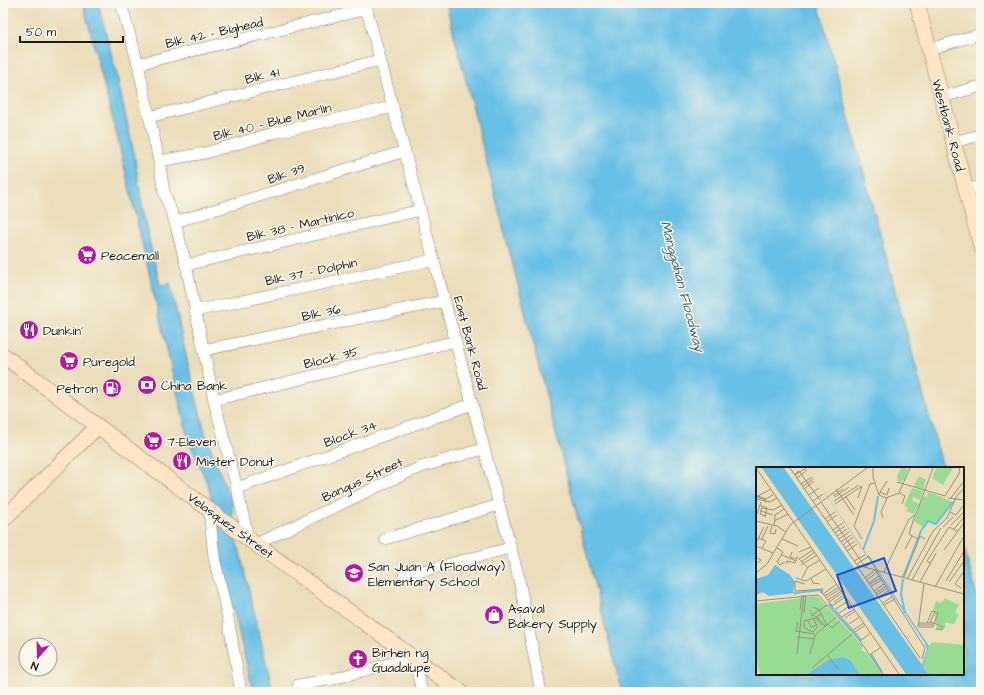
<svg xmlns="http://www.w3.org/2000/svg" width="984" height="695" font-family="'Architects Daughter',sans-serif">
  <rect width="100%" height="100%" fill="#fbf7ec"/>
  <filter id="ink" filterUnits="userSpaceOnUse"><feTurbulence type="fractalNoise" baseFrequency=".025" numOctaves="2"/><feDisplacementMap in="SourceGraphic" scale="8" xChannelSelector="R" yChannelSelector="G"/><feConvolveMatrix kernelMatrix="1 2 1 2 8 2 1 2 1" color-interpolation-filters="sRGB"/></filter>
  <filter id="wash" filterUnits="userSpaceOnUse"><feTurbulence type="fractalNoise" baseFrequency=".012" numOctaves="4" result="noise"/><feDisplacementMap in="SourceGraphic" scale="16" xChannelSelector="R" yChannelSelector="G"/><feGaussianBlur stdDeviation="0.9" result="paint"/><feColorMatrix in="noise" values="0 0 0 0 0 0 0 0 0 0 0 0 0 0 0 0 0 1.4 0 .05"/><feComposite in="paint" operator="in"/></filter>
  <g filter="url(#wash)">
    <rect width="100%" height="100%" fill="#ebddb9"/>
    <g fill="#68c0e6" stroke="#426e81">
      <polygon points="83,3 98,3 116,72 134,154 145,223 160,285 170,283 189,369 206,436 232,504 233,534 240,552 273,692 253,692 222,561 218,526 213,506 208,485 188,439 117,136"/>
      <polygon points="446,3 818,3 943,468 757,468 757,674 963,674 963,544 981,611 981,692 622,692"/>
    </g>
  </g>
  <g filter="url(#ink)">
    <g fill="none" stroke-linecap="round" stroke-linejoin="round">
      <defs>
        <g id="street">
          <polyline points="121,3 138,64 159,161 164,192 175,222 186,265 214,400 237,488 248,538"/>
          <polyline points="365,3 519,579 541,692"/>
          <polyline points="929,49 981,34"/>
          <polyline points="138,64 367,9"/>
          <polyline points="942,97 981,86"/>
          <polyline points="149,117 380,60"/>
          <polyline points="953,142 981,135"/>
          <polyline points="159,161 205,153 277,132 393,107"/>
          <polyline points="967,190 981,186"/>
          <polyline points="175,222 405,151"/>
          <polyline points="186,265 421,210"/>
          <polyline points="195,311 434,260"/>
          <polyline points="203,350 445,301"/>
          <polyline points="214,400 456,341"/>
          <polyline points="237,488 472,404"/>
          <polyline points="209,509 214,557 228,618 241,692"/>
          <polyline points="385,539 499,505"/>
          <polyline points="256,544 402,475 424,466 483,449"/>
          <polyline points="404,576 510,548"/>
          <polyline points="298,685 333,679 414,657 422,692"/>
        </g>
        <g id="secondary">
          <polyline points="917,3 981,247"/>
          <polyline points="3,355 240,533 461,692"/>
          <polyline points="3,520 98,426"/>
        </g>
      </defs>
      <use href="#street" stroke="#847c6a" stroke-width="12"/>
      <use href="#secondary" stroke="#847c6a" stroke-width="16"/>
      <use href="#street" stroke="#fff" stroke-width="11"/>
      <use href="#secondary" stroke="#fee5c5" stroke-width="15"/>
    </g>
  </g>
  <defs>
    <symbol id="supermarket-disc" viewBox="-11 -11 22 22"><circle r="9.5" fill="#b5179e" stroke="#fbf7ec"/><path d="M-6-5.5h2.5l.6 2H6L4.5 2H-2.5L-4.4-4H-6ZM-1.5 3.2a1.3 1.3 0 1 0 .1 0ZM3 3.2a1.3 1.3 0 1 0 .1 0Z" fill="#fff"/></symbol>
    <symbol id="restaurant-disc" viewBox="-11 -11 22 22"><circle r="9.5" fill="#b5179e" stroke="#fbf7ec"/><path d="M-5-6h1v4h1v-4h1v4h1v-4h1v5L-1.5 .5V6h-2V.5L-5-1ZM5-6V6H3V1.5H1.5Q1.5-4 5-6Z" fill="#fff"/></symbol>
    <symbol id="bank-disc" viewBox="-11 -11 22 22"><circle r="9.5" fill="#b5179e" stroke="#fbf7ec"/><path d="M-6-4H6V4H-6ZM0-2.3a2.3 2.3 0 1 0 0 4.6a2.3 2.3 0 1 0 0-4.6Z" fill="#fff"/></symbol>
    <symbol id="fuel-disc" viewBox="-11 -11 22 22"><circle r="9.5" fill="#b5179e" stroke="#fbf7ec"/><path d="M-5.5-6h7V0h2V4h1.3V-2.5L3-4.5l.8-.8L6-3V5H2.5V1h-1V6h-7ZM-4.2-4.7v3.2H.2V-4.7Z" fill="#fff"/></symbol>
    <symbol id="school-disc" viewBox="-11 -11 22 22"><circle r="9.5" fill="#b5179e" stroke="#fbf7ec"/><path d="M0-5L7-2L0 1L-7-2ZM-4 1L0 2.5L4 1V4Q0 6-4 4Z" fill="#fff"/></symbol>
    <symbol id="shop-disc" viewBox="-11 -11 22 22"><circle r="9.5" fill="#b5179e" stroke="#fbf7ec"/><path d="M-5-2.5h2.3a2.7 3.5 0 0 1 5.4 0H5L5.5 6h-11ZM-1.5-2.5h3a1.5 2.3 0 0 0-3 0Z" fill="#fff"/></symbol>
    <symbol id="church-disc" viewBox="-11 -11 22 22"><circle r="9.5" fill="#b5179e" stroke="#fbf7ec"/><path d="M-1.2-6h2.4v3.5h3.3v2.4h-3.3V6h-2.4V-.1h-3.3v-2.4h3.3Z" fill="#fff"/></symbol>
  </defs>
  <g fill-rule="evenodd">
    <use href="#supermarket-disc" x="76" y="244" width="22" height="22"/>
    <use href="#restaurant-disc" x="18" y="319" width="22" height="22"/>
    <use href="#supermarket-disc" x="58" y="350" width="22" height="22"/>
    <use href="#bank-disc" x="136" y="374" width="22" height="22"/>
    <use href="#fuel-disc" x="101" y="377" width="22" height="22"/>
    <use href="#supermarket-disc" x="142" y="430" width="22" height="22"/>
    <use href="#restaurant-disc" x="171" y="450" width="22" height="22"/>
    <use href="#school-disc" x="343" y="562" width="22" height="22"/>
    <use href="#shop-disc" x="483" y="604" width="22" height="22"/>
    <use href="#church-disc" x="347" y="648" width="22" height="22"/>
  </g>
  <g text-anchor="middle" stroke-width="3" stroke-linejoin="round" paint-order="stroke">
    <g font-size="13" fill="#1c1c1c" stroke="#fbf7ec">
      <text transform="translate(214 32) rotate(-13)" y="5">Blk 42 - Bighead</text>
      <text transform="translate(262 75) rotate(-14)" y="5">Blk 41</text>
      <text transform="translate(272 121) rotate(-14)" y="5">Blk 40 - Blue Marlin</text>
      <text transform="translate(949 125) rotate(75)" y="5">Westbank Road</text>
      <text transform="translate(286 173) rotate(-19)" y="5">Blk 39</text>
      <text transform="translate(300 224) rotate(-13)" y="5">Blk 38 - Martinico</text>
      <text transform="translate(311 271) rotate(-12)" y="5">Blk 37 - Dolphin</text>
      <text transform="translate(321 312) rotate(-12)" y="5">Blk 36</text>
      <text transform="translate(471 343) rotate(75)" y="5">East Bank Road</text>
      <text transform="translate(331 357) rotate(-14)" y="5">Block 35</text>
      <text transform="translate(350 433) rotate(-20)" y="5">Block 34</text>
      <text transform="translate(362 479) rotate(-25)" y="5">Bangus Street</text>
      <text transform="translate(231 525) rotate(36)" y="5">Velasquez Street</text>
    </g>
    <g font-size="13" fill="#1c1c1c" stroke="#fbf7ec" text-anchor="start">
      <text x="101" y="260">Peacemall</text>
      <text x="43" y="335">Dunkin'</text>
      <text x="83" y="366">Puregold</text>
      <text x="161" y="390">China Bank</text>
      <text x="98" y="393" text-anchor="end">Petron</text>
      <text x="167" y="446">7-Eleven</text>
      <text x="196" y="466">Mister Donut</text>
      <text x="368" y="571">San Juan A (Floodway)<tspan x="368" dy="15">Elementary School</tspan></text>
      <text x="508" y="613">Asaval<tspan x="508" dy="15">Bakery Supply</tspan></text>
      <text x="372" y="657">Birhen ng<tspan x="372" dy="15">Guadalupe</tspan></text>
    </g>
    <g font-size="14" font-style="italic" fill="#3a5e6d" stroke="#fbf7ec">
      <text transform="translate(683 286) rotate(75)" y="5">Manggahan Floodway</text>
    </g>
  </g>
  <g transform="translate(756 467)">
    <rect width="208" height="208" fill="#ebddb9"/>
    <path d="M 145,1 L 152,2 L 148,13 L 143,15 L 141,10 ZM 180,1 L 197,1 L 187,18 L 176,11 ZM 163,9 L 170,13 L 167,22 L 157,20 ZM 156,21 L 167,24 L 164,33 L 157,30 L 156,33 L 163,37 L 158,47 L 150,44 L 152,41 L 148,39 ZM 173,25 L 197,35 L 180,57 L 172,54 L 167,60 L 158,54 L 167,29 L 171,30 ZM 61,129 L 104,176 L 107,179 L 105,183 L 111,186 L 126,207 L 104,207 L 96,196 L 87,190 L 72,193 L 51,207 L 4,207 L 0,192 L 1,137 ZM 189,131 L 203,138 L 199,146 L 203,147 L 198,157 L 189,155 L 189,161 L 179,164 L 181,158 L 177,142 L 180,134 L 185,136 ZM 177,175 L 208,178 L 208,207 L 172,207 L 167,200 L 173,179 Z" fill="#98dc94"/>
    <path d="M 6,1 L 28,1 L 166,198 L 171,182 L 169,176 L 52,1 L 173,179 L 167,200 L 172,207 L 150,207 ZM 19,98 L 34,108 L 39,115 L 37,125 L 40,126 L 13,129 L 7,125 L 0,128 L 0,112 L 12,108 ZM 87,190 L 94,193 L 104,207 L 51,207 L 72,193 Z" fill="#68c0e6"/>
    <path fill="none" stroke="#68c0e6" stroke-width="2" d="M 107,83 L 118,54 L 122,29M 147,110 L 165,64 L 172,54 L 180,57 L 197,35M 147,112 L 145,127 L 149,146M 40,126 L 64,123 L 66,126M 73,137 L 105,173M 115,187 L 126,205"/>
    <path fill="none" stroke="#98907a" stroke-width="1" d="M 0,1 L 143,207M 34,1 L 101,98 L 208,127M 117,1 L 117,10 L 123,28 L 130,31 L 143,26 L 154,1M 39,7 L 43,4 L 64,33M 39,8 L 50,1M 41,11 L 51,3M 141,15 L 189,29 L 204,5 L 203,1M 45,17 L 56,10M 47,19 L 57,12M 48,22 L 58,14M 80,22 L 98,48M 124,25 L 131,28 L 133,21M 143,26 L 149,29 L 146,37M 123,27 L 131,14M 53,28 L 63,21M 2,29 L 10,32 L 18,27M 77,29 L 87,22M 0,30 L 15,22M 1,30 L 10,33 L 9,36M 79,30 L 93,20M 90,30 L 99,43M 192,31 L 208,33M 0,32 L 14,35 L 21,31M 194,32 L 208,14M 57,34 L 67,27M 78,34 L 103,18M 65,35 L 109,100 L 114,97M 79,37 L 106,19 L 102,31M 4,38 L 11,41 L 9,50M 6,40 L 4,47 L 10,49M 6,41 L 17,43 L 26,38M 5,44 L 17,48M 194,45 L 200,48 L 208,38M 1,47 L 5,35M 159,48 L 153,67 L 162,72M 127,51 L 125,45 L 131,31M 69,52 L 79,45M 0,54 L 21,59 L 30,65M 18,54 L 32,47M 71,55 L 81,48M 195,58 L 208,45M 16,59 L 14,66 L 19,67 L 20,62M 18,59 L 19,48 L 28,42M 187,60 L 197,50M 198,62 L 208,50M 77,63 L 87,56M 79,66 L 89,59M 81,69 L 91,62M 2,71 L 10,74 L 6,81M 6,72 L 12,59M 26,72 L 42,79M 83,72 L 93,65M 106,72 L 98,59 L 114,17 L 118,16M 1,74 L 8,60M 85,75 L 95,68M 87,78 L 97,70M 0,79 L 17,86M 21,81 L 27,85 L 21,95 L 24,98 L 29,95M 89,81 L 99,74M 149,82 L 156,69M 188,83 L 208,56M 91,84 L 101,77M 36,85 L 34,90 L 41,92M 43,85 L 55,80M 26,88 L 40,94M 0,90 L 5,93 L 0,97M 98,94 L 109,88M 45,95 L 59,85M 174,96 L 171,94 L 193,60 L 201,64M 31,97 L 31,94 L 39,96 L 42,89M 101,97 L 113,89 L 121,103M 45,98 L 61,88M 101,99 L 164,191M 52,101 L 43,92 L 57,83M 120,104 L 169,181 L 166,192M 128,105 L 153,52 L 160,47 L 177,1M 0,106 L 11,97 L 34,58 L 111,1M 148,110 L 164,69 L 169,72M 40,111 L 50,114 L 70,102M 46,111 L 52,100 L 64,93M 55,111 L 57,116 L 64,117M 109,111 L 119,103M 151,112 L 177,64 L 191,51 L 200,30 L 208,21M 111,113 L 121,105M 156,113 L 185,61M 190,114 L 208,84M 164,115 L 180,86M 193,115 L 208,94M 113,116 L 123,109M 114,117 L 125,111M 168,117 L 162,160 L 177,160 L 182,146 L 176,144 L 171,156M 115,119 L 126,113M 179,120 L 208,69M 205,121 L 199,117 L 208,104M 40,124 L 67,122 L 66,125 L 76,139 L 89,130M 118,124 L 128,117M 120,126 L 130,119M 67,127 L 81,117M 39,128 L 39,114 L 49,117M 121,128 L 131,121M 69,129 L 83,120M 123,130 L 133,123M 70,131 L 84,122M 72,133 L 85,124M 0,134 L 62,128 L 104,174 L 127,207M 73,135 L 87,125M 78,135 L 88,128M 127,136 L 137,129M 128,138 L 139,132M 80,142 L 92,134M 44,143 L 46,128M 53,143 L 66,158M 48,146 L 50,128M 83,146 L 95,138M 55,149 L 63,143 L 57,140M 61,150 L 69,159 L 70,156 L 65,147M 80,150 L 72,157 L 76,161 L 84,154M 86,150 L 98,142M 89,151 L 99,144M 58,152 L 61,160 L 57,165 L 52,163 L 48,160 L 48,154 L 59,151 L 65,147 L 63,143 L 71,138M 52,154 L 55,160 L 61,158M 42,155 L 40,164 L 59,167M 163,156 L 178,156 L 187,160 L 186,163 L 181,162M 174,156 L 179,144M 93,157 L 104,150M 163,158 L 177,158M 97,163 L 108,156M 99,165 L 109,158M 41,170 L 58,172M 104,174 L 115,166M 41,187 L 48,128M 54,187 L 59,168 L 72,157M 115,187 L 125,180M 72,189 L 83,203M 56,201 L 96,167"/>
    <path fill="#1d4ed8" fill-opacity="0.15" stroke="#1d4ed8" stroke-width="2" d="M 128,91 L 140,124 L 93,141 L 81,108 Z"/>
    <rect width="208" height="208" fill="none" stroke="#1c1c1c" stroke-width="2"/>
  </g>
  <rect width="984" height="695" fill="none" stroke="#fbf7ec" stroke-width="16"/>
  <g transform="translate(38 657) rotate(200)"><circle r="19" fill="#fbf7ec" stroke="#a29f99"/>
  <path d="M0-3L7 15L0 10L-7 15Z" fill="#b5179e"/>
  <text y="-6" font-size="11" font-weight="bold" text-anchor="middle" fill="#1c1c1c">N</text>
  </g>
  <path d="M20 36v6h103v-6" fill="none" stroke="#1c1c1c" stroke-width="2"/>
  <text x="26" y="36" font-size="12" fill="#1c1c1c" stroke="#fbf7ec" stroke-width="3" paint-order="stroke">50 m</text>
</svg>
